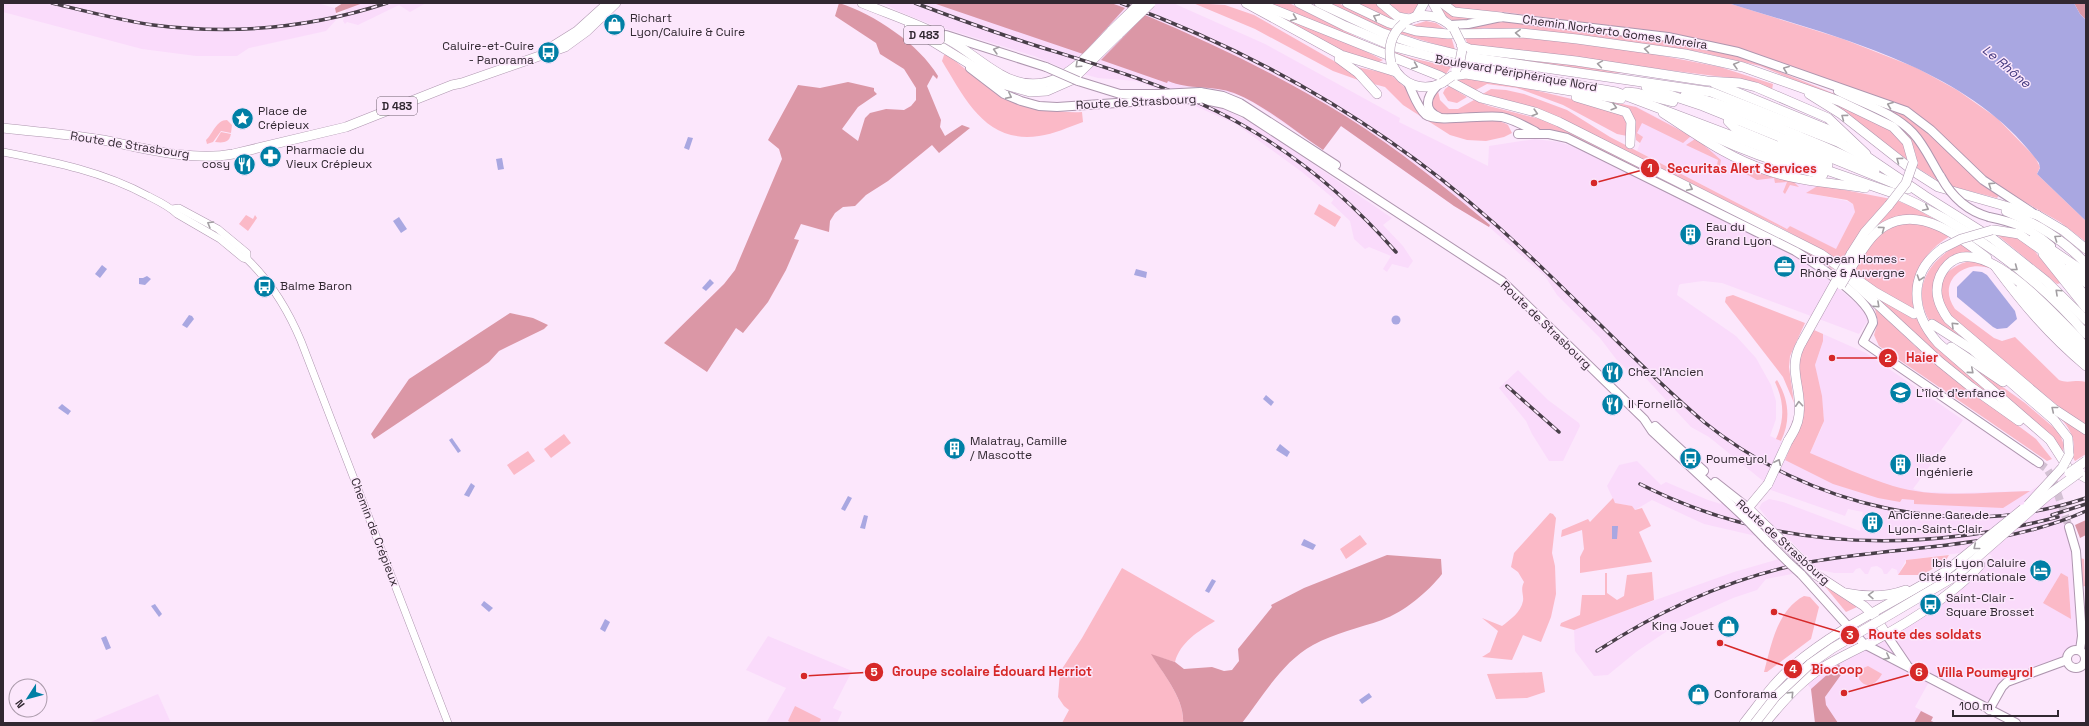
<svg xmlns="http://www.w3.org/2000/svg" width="2089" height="726" font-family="'Space Grotesk',sans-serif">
  <rect width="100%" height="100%" fill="#fce7fc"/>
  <g fill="#fadbfb">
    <polygon points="3,3 317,3 335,8 336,13 336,20 326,31 249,48 237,56 196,56 142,49 3,12"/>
    <polygon points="348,3 426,3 410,12 399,5 358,25 347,22 345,24 343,21"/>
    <polygon points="883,3 1173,3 1265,44 1400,118 1399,122 1488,166 1489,146 1535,139 1559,142 1583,150 1793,255 1812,266 1863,309 1868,320 1859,334 1722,283 1703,281 1681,284 1679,285 1677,295 1736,336 1756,358 1771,385 1776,401 1776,419 1770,436 1810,453 1822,427 1824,417 1815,365 1823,334 1866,353 1963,420 1913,489 1924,492 1959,493 2030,491 2041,484 2048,482 2054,487 2072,540 2079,649 2071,650 2065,657 2013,678 1988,711 1930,680 1915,707 1933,717 1931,721 1936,723 1815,723 1811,689 1806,682 1887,632 1973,574 1992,556 1984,550 1906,560 1898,575 1897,570 1892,568 1887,574 1884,574 1882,569 1877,566 1871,567 1868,574 1865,574 1860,568 1856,569 1853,573 1834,573 1817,569 1766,579 1757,590 1733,598 1682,621 1636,652 1608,675 1594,676 1575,651 1574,629 1734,572 1779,559 1785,566 1809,560 1784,534 1749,528 1756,536 1704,524 1652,500 1635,510 1631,506 1615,503 1607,486 1619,465 1637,461 1661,485 1666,482 1708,500 1721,504 1722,502 1735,516 1771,523 1759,508 1762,503 1769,499 1783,502 1860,531 1863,512 1848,509 1845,516 1771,490 1763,481 1709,437 1691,427 1641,373 1635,378 1616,359 1600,338 1557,295 1545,276 1489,227 1454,206 1341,126 1323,150 1257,105 1239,95 1200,87 1182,87 1259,127 1392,218 1383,225 1403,246 1413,261 1408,268 1392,264 1387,272 1383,269 1391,256 1369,247 1365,249 1354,239 1350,221 1331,203 1334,199 1302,172 1236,124 1145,84 1136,81 1098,78 1065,69 1034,56 930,24 898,11"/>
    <polygon points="1635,106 1687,133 1714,151 1819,185 1807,193 1847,201 1853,204 1855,212 1836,250 1790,226 1787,229 1637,151 1642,138 1636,135 1630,113"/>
    <polygon points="1518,370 1548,400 1579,423 1580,426 1563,461 1549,461 1532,434 1526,421 1499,388"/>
    <polygon points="768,636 852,671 833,708 842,712 837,723 766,723 786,688 746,670"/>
    <polygon points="158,694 171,723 88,723"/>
  </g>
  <g fill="#fbb9c7">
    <polygon points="1193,3 1225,5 1254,15 1341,65 1361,81 1333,71 1255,29"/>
    <polygon points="1268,3 1289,3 1367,42 1411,58 1451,67 1446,74"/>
    <polygon points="1327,3 1338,3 1384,25 1451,36 1455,50 1385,29"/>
    <polygon points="1353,3 1377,3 1398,22"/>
    <path d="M 1386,3 L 1420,3 L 1413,13 C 1400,15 1395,11 1386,3 Z"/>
    <polygon points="1438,3 1482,18 1455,22 1441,13"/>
    <polygon points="1446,3 1728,3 1843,39 1917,68 1957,90 1997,118 2035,157 2040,167 2037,174 2086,221 2086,242 2060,222 2021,200 1984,177 1927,123 1683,36 1504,12 1460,10"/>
    <polygon points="1250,4 1363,50 1383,60 1379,62 1345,53"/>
    <polygon points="1426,21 1436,23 1445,29 1410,26"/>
    <polygon points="1498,21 1690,43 1741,56 1850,100 1902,127 1918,143 1940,182 1916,167 1916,155 1911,143 1862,108 1760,66 1700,52 1571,34 1485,28 1461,31 1459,28"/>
    <polygon points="1464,35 1521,36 1643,52 1720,67 1773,84 1772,90 1739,79 1468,45"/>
    <polygon points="1472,51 1645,74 1594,72 1490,57"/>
    <path d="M 944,55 L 948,55 C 979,80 1006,106 1048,110 C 1060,111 1070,113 1082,112 L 1083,122 C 1069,127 1054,134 1039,136 C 986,144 965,99 942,61 Z"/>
    <path d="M 1357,67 L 1390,74 L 1409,91 L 1430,121 C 1455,129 1485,111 1508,125 L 1512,133 L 1504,137 L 1486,141 L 1467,140 L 1450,135 L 1403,105 L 1385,87 L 1370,83 Z"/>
    <polygon points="1464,78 1505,83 1617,110 1628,119 1627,136 1617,134 1563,105 1517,88 1487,84 1474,91 1457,80"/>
    <polygon points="1449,86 1467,97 1457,103 1448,101 1443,93 1445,89"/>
    <polygon points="1491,89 1506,90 1524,94 1567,110 1610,137 1787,229 1790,226 1836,249 1855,212 1853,204 1847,200 1806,193 1819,185 1891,199 1842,264 1827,253 1781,228 1578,128 1481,95"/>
    <path d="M 1438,91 L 1440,100 L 1449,109 L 1458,109 L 1474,100 L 1489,106 L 1548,121 L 1795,244 L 1822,260 L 1837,272 L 1802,250 L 1771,234 L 1584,142 L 1534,129 L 1502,114 L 1441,115 L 1434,110 C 1430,100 1430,98 1438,91 Z"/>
    <polygon points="1586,96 1636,107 1691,136 1683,143 1642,123 1637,133 1643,137 1640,143 1636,140 1635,122"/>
    <path d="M 1825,100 C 1845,108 1889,123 1901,140 C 1905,146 1907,154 1909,161 Z"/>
    <polygon points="1880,104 1912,118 2000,194 1997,198 1950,186 1922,140 1880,107"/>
    <path d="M 227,120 L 232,125 L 231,133 L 221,131 L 213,142 L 207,144 L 206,140 C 213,134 216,120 227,120 Z"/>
    <path d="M 221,132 L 231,134 C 229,143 223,143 215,142 Z"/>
    <polygon points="1695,139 1698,140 1721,160 1720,166 1717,165 1718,160 1686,145"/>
    <polygon points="1744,166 1778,179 1793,181 1799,187 1790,185 1785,194 1783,192 1787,182 1775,183 1774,178 1757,180 1741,171"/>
    <polygon points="1898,201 1913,207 1936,220 1915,216 1862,240"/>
    <polygon points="1319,204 1341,217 1335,227 1314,214"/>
    <polygon points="246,215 253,219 255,215 257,218 248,231 239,224"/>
    <path d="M 1908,223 L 1930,226 L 1950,236 C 1922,253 1908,278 1914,311 L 1886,296 L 1852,271 C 1870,245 1875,229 1908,223 Z"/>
    <polygon points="1996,234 2011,234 2028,243 2061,283 2057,284"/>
    <path d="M 1962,243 L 1975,253 L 1959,255 L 1933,290 C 1932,314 1957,333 1973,347 L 1950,332 L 1929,320 C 1910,286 1931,258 1962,243 Z"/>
    <path d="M 1970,261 L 1981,262 L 1992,269 C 1964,258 1936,282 1955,309 L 1994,338 L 2002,341 L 2015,337 L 2059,380 C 2068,384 2076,379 2086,382 L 2086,427 L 2077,422 L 1948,314 C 1946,308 1941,299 1940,293 C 1938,275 1956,264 1970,261 Z"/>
    <polygon points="1859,285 1917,319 1932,341 2007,407 1966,380"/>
    <polygon points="1733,295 1805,323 1790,356 1789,367 1794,403 1783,377 1725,302 1726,297"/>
    <polygon points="1876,308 1914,345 1961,383 2036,439 2052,459 2047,461 1879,346 1874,335 1878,322 1875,309"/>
    <path d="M 1814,330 L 1823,334 L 1823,341 L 1815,365 L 1822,396 L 1824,421 L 1810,453 C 1838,465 1865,477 1893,486 C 1935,499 1985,492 2030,491 L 2003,508 L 1914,504 L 1914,500 L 1902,499 L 1900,502 L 1878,498 L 1833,484 L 1785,460 L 1801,422 L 1798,378 L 1801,350 Z"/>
    <polygon points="1961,357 2025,403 2059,432 2064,445 2063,451 2060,451"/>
    <path d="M 1777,380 C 1789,399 1791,421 1781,441 L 1776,439 C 1785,419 1784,401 1775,382 Z"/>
    <path d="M 2061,419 L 2086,434 L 2086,454 L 2075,461 C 2071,456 2074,451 2074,445 C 2073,435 2068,426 2061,419 Z"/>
    <polygon points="564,434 571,443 551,458 544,449"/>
    <polygon points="528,451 535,461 514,475 507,465"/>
    <polygon points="1613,498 1615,503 1632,506 1635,510 1642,508 1651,526 1639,532 1652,562 1580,573 1580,557 1584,549 1582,530 1561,537 1562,530 1588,519 1590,522"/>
    <path d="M 1550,513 L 1553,514 L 1556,518 L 1552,553 L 1555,566 L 1556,594 L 1551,617 L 1541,642 L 1523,635 L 1512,660 L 1482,657 L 1490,652 L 1498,631 L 1482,618 L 1502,626 C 1510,620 1521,612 1523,601 C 1524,594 1520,590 1524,582 L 1518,572 L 1511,567 L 1514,553 Z"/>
    <polygon points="1360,535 1367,544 1346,559 1340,549"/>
    <polygon points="1949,555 1946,560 1923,575 1898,575 1906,563 1906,560"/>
    <polygon points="2080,558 2084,559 2085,586 2082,587"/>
    <path d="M 1122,568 L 1215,621 C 1199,631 1180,642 1175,662 L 1152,655 C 1163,674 1185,699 1183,723 L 1062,723 L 1069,710 L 1064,706 L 1058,697 L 1060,672 L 1082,638 Z"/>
    <polygon points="1652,572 1654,600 1574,630 1560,626 1561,623 1580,615 1582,595 1605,595 1605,573 1607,573 1607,593 1617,600 1624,596 1627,575"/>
    <polygon points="2061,573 2068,577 2071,619 2043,603"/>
    <polygon points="1823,584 1857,607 1846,612"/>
    <path d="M 1804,596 L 1810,597 L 1819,607 L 1811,639 L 1767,672 L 1764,672 C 1771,646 1777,610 1804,596 Z"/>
    <path d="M 1868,666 L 1882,674 C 1877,683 1867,691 1859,679 L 1861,669 Z"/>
    <polygon points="1542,672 1545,692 1527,698 1496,699 1487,674"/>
    <polygon points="795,706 821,719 819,723 792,723 788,721"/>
  </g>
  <g fill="#db97a6">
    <polygon points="343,3 363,3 336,13 335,8"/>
    <path d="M 839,3 C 874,14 919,44 938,76 L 937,79 L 933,75 L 927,86 L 941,120 L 940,127 L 945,136 L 962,125 L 970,128 L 939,153 L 932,145 L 888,181 L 866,195 L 855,206 L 843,207 L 835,213 L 830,221 L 829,232 L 801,224 L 794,239 L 799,240 L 786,270 L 768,302 L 743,333 L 736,328 L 707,372 L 664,343 L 724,284 L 735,270 L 782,159 L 779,149 L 768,140 L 798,85 L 820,88 L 848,82 L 874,88 L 874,91 L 877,94 L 858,107 L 842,129 L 858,141 L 865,118 L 870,113 L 886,109 L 904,110 L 911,106 L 916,100 L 916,88 L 904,69 L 880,54 L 876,43 L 835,16 Z"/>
    <polygon points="933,3 1111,3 1125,8 1083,54"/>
    <polygon points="2074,3 2086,3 2086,20 2080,14"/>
    <path d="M 1145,15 C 1214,44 1283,77 1347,117 C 1398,149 1444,186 1490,225 L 1489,227 L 1454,206 L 1341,126 L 1323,150 C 1295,131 1266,106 1234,93 C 1213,85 1189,90 1168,81 L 1167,83 L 1101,60 Z"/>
    <polygon points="510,313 533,318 548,325 544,329 499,351 489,362 374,439 371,434 409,379"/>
    <polygon points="2086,520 2086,535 2080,538 2075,525"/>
    <path d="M 1387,555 L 1441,559 L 1442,574 C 1428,592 1404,612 1382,620 C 1359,628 1335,633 1313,645 C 1282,662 1263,696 1242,723 L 1183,723 C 1185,699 1163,674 1151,654 L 1175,662 L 1184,669 L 1212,667 L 1224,671 L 1232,670 L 1239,661 L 1238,649 L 1272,607 L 1271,605 L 1304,588 Z"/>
    <polygon points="1839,664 1843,672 1825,697 1826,705 1838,723 1815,723 1811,689"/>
    <polygon points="1921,711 1933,717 1931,721 1936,723 1914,723"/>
  </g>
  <g fill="#a9a7e1">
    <path d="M 1728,3 L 2074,3 L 2080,14 L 2086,20 L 2086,221 L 2037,174 L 2040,168 L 2039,163 C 1969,67 1835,37 1728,3 Z"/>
    <polygon points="688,137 693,138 689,150 684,148"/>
    <polygon points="502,158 504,169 498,170 496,159"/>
    <polygon points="399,217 407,229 401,233 393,221"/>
    <polygon points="102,265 107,269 100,278 95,274"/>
    <polygon points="1136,269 1147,272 1146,278 1134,275"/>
    <polygon points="1973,271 1982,272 1987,275 2015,311 2017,319 2007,328 1997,329 1993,327 1957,297 1957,287"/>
    <polygon points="147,276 151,279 145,285 139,284 139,278 143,278"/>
    <polygon points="710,279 714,283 706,291 702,288"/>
    <polygon points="189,315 192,316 194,319 187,328 182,325"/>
    <circle cx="1396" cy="320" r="4.5"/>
    <polygon points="1266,395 1274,402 1271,406 1263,399"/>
    <polygon points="62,404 71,411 68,415 58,408"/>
    <polygon points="452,438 461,451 458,453 449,440"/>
    <polygon points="1280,444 1290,452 1287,457 1276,450"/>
    <polygon points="471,483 475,486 469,497 464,495"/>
    <polygon points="848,496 852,498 845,511 841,509"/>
    <polygon points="864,515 868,516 865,529 860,528"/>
    <polygon points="1612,526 1618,526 1617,539 1612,539"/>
    <polygon points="1304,539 1316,545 1313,550 1301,545"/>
    <polygon points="1212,579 1216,581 1209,593 1205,591"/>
    <polygon points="484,601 493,608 489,612 481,605"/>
    <polygon points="155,604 162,614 159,617 151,606"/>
    <polygon points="605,619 610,622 605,632 600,629"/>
    <polygon points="106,636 111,648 106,650 101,638"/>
    <polygon points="1369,693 1372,697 1362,704 1359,700"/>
  </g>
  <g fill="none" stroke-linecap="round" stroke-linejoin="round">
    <polyline stroke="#d3c1d3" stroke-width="8" stroke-dasharray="8 4" stroke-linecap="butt" points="2039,463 2047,469 2052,477 2069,527"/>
    <defs>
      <g id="tertiary">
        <path d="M 3,152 C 54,162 102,171 148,196 C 158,201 169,206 177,214 L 220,239 L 243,258 L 247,259 C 272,283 288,310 301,341 L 448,723"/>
        <polyline points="172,209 179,208 218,229 247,253 247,259"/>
      </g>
      <g id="secondary">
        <polyline points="1450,25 1468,24 1501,17 1668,37 1738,52 1906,111 1931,130 1983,180 2033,213"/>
        <polyline points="946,35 1046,67"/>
        <polyline points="970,68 1004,94 1021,101 1039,106 1057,107 1161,100"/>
        <polyline points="1078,81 1120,94 1159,94"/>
        <path d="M 1408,83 C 1413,93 1417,107 1426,115 C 1437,123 1484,114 1502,117 C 1515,120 1525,126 1536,132"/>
        <path d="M 1437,86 C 1427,96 1422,110 1439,117"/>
        <path d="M 1838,91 C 1863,104 1893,112 1913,133 C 1925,146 1932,163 1941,177"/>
        <polyline points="1200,92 1223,96 1240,103 1336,165"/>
        <polyline points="1200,99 1224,104 1245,113 1502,281 1644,419 1652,431 1743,516"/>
        <path d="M 1518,134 L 1549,134 L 1567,138 L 1795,251 C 1813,262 1873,300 1873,323 L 1863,342 L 2039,463"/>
        <path d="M 1989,217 C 2014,222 2032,229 2051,246"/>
        <polyline points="1655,426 1704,471"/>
        <polyline points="1715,482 1748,508 1742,511"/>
        <polyline points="2069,527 2076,551 2082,636 2080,650"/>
        <polyline points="1769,543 1789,563"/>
        <polyline points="1801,574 1864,644 2016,723"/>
        <polyline points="1886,634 1907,665"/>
        <circle cx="2076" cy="659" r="9"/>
        <polyline points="1989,710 2002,687 2007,682 2067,660"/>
      </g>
      <g id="primary">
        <path d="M 862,3 C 891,15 922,25 949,40 C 967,50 982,64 1000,74 C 1049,103 1081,63 1112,30"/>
        <polyline points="1433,3 1442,19"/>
        <polyline points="1442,3 1454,12 1501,17"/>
        <polyline points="1416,17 1424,3"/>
        <path d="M 1403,23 C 1420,11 1440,14 1454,29"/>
        <polyline points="909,27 1002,84 1030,92 1047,91 1072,80 1119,34"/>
        <polyline points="553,46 577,31 608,3"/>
        <path d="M 1393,66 C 1402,85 1423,92 1442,83"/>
        <path d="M 3,128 C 36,132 70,134 103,140 C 143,148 192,162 233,154 L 346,127 L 452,85 L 462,83 L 565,47 L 587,31 L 616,3"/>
        <polyline points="2037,215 2064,231 2086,249"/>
        <polyline points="1761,521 1748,508 1768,484"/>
        <polyline points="1780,539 1799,558"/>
        <polyline points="1815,574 1864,606 1876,618 1886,634"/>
        <path d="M 1845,593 C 1865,597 1887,597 1906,590"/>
        <path d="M 1744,723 C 1760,703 1774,682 1794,665 C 1839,627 1895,602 1946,571 L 1961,559"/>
        <path d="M 1765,723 C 1781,704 1797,685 1817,671 C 1837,658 1858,649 1879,638 C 1911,621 1956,592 1980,565"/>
      </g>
      <g id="trunk">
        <polyline points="1246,3 1341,55 1396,72"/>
        <polyline points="1258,3 1440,76 1481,98 1535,112 1559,122 1821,254 1875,292 1914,314"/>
        <polyline points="1299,3 1345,26 1395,47 1466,66 1616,92 1780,154 1890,192"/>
        <polyline points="1319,3 1383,33 1419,45 1468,57 1711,92 1838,142 1871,160"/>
        <polyline points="1347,3 1389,23 1416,31 1448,34 1521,33 1577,39 1685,54 1743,67 1839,101 1893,127 1907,142 1913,163"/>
        <polyline points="1381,3 1398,17 1409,19"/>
        <polyline points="1461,45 1470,49 1576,61 1707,81 1740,83 1756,87 1828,118 1866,154"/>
        <polyline points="1339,59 1358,73 1377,94"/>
        <polyline points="1452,76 1466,74 1621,99"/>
        <polyline points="1714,83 1839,134 1844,138"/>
        <polyline points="1646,87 1703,106 1908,189"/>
        <polyline points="1627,92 1637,93 1673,102"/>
        <polyline points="1809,94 1841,114 1916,173 1938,187 2037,215"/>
        <path d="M 1685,95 C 1721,103 1755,117 1789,132 C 1818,144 1847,155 1875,171"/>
        <polyline points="1576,97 1626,112 1631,122 1630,144"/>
        <path d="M 1663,113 C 1696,134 1728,158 1766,170 C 1797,181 1833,183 1865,188"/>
        <polyline points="1728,121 1736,129 1787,150"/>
        <path d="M 1690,125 C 1733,147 1776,163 1823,175"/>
        <polyline points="1782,143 1795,151 1828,165"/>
        <polyline points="1866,156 1925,196 1992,238 2046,281 2086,320"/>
        <path d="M 1891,192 C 1963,223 2035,274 2086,334"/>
        <path d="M 2006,211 C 2037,224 2063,239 2086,264"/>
        <polyline points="1994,230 2019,234 2057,261 2086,297"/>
        <polyline points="2034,238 2086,273"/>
        <path d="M 1943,248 C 1907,273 1911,313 1938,343 L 2050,440 L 2068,468 L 2086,478"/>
        <polyline points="1851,254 1865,232 1889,205"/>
        <polyline points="2043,254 2086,308"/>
        <path d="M 1857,258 C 1865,246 1873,233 1885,226 C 1920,205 1960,237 1987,258"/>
        <path d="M 1995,266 C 2023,304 2049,335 2086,366"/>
        <polyline points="2068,269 2086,283"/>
        <polyline points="1850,279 1940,362 1971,387 2019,421"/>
        <polyline points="2019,290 2086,357"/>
        <polyline points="1932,324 1973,350 2054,420 2068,438 2069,455"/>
        <polyline points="1951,347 2003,382"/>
        <path d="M 2086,348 L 2076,336 C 2052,313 1969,216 1940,276 C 1933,292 1939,306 1948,319 L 2054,409 L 2086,430"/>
        <path d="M 1788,441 C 1793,433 1798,425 1799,415 C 1803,388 1786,369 1802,342"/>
      </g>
    </defs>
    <use href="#tertiary" stroke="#ae96af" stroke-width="8"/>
    <use href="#secondary" stroke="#ae96af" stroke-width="10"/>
    <use href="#primary" stroke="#ae96af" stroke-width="10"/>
    <use href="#trunk" stroke="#ae96af" stroke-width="10"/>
    <use href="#tertiary" stroke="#fff" stroke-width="7"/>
    <use href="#secondary" stroke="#fff" stroke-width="8"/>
    <use href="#primary" stroke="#fff" stroke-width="9"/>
    <use href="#trunk" stroke="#fff" stroke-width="9"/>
    <defs>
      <g id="rail">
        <path d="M 52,3 C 85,11 119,20 153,25 C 232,35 311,28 387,3"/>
        <path d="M 915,3 C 955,18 996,33 1037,46 C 1098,65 1159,83 1216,111 C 1285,145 1345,194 1396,252"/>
        <path d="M 1121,3 C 1258,53 1386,127 1495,224 C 1567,288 1631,360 1704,422 C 1808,506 1957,542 2086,498"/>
        <polyline points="1507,386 1559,432"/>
        <path d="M 1640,484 C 1773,551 1916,554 2058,517"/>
        <polyline points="2052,515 2086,504"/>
        <path d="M 1597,651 C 1663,608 1732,577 1810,562 C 1903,545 1999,550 2086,511"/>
      </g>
    </defs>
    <use href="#rail" stroke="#493f49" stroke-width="3.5"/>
    <use href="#rail" stroke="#fce7fc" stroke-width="2" stroke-dasharray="6" stroke-linecap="butt"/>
    <defs>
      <g id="secondary-bridge">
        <polyline points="1046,67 1078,81"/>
        <polyline points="1159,94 1200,92"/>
        <polyline points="1161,100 1200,99"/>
        <path d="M 1941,177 C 1952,197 1967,211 1989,217"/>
        <polyline points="1743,516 1769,543"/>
        <polyline points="1789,563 1801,574"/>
      </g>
      <g id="primary-bridge">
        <polyline points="1454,29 1461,43"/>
        <polyline points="1112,30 1140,3"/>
        <polyline points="1119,34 1151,3"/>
        <path d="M 1391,63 C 1388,48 1391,34 1403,24"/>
        <polyline points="1456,70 1460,61 1462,50"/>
        <polyline points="1442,83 1452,76"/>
        <polyline points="2069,473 2086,461"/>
        <polyline points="1768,484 1788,441"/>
        <polyline points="1761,521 1780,539"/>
        <polyline points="1799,558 1815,574"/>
        <polyline points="1961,559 2023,509"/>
        <polyline points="1755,723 1776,696 1810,664 1833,648 1957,575 2047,496 2080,472"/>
      </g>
      <g id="trunk-bridge">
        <polyline points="1889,205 1906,183 1913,163"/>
        <polyline points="1943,248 1961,239 1992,230"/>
        <polyline points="1841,285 1857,258"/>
        <polyline points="1802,342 1851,254"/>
        <polyline points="2028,505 2062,468 2069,455"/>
      </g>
    </defs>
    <use href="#secondary-bridge" stroke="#ae96af" stroke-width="10" stroke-linecap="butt"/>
    <use href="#primary-bridge" stroke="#ae96af" stroke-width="10" stroke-linecap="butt"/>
    <use href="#trunk-bridge" stroke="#ae96af" stroke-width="10" stroke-linecap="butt"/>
    <use href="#secondary-bridge" stroke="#fff" stroke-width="8"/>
    <use href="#primary-bridge" stroke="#fff" stroke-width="9"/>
    <use href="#trunk-bridge" stroke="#fff" stroke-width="9"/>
  </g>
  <defs><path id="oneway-chevron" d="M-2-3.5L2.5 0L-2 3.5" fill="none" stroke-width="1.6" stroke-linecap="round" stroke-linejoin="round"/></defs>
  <g stroke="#a29ea2">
    <use href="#oneway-chevron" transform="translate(1376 17) rotate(-155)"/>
    <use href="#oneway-chevron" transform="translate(1294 18) rotate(22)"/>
    <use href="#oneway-chevron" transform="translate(1518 33) rotate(-177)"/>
    <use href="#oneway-chevron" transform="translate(1647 49) rotate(-172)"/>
    <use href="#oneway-chevron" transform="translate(996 50) rotate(-164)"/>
    <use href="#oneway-chevron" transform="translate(1600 64) rotate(-171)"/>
    <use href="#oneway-chevron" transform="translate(1078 65) rotate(137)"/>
    <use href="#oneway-chevron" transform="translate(1736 65) rotate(-165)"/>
    <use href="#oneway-chevron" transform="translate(1415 66) rotate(23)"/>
    <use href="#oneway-chevron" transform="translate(1786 69) rotate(-159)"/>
    <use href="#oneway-chevron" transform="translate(1009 96) rotate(26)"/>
    <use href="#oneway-chevron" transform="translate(1890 105) rotate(-159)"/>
    <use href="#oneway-chevron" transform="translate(1614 107) rotate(16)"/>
    <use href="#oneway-chevron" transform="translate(1535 113) rotate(17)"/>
    <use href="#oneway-chevron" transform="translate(1844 117) rotate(-143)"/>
    <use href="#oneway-chevron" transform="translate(1899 160) rotate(-143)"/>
    <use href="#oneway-chevron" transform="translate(1991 185) rotate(-146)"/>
    <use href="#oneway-chevron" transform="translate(1690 188) rotate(27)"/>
    <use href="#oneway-chevron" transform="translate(1926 208) rotate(27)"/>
    <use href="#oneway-chevron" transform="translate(210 224) rotate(-150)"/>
    <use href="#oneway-chevron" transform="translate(1882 229) rotate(-36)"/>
    <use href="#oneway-chevron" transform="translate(2057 238) rotate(-145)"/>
    <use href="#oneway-chevron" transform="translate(2015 268) rotate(37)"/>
    <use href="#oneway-chevron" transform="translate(1920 278) rotate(109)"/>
    <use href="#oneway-chevron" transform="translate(2058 292) rotate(-137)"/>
    <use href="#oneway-chevron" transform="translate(1877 305) rotate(43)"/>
    <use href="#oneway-chevron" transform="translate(1954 325) rotate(-136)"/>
    <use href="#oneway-chevron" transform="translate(1971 371) rotate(41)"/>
    <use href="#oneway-chevron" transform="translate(1799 404) rotate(-94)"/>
    <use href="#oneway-chevron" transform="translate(2054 409) rotate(-141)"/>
    <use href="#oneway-chevron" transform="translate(1778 462) rotate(-65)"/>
    <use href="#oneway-chevron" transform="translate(1976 547) rotate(141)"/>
    <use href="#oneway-chevron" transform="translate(1871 595) rotate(-179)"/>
    <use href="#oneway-chevron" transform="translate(1887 657) rotate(27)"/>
    <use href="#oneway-chevron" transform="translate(1791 694) rotate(-46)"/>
  </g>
  <defs>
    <symbol id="shop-disc" viewBox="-11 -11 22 22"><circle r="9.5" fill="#007fa5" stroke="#fce7fc"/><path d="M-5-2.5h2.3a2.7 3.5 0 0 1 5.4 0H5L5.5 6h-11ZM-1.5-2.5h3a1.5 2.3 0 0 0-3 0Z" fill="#fff"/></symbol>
    <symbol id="bus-disc" viewBox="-11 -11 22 22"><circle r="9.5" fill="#007fa5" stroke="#fce7fc"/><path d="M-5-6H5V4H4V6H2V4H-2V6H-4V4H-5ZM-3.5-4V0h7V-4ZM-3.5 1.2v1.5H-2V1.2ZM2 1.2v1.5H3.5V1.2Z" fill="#fff"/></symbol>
    <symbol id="sight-disc" viewBox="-11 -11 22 22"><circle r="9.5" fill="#007fa5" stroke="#fce7fc"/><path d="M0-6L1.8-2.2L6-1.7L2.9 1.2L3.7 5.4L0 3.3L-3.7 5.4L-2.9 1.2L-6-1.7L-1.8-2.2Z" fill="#fff"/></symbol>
    <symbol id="pharmacy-disc" viewBox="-11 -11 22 22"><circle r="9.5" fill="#007fa5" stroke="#fce7fc"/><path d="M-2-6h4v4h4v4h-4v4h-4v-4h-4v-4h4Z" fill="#fff"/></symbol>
    <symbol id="restaurant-disc" viewBox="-11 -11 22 22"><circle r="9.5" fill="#007fa5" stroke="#fce7fc"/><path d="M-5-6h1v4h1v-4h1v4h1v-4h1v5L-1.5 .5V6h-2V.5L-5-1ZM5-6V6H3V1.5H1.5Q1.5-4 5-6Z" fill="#fff"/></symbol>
    <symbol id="building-disc" viewBox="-11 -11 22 22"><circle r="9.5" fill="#007fa5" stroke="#fce7fc"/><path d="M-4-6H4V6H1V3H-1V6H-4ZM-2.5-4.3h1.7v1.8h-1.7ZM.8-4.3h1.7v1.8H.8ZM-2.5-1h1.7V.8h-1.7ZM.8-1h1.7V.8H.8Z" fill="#fff"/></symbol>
    <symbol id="office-disc" viewBox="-11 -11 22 22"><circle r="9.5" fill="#007fa5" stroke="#fce7fc"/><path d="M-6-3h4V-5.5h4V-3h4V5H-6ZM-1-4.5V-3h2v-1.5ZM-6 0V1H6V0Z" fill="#fff"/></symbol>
    <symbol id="school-disc" viewBox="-11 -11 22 22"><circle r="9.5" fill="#007fa5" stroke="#fce7fc"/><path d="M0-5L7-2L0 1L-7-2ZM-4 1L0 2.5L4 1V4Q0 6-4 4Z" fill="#fff"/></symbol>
    <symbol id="hotel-disc" viewBox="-11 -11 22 22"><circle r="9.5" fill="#007fa5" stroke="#fce7fc"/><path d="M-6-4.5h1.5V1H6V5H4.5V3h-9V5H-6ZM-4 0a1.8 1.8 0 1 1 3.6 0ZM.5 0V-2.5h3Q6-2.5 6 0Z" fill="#fff"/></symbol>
  </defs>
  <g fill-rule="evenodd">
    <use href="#shop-disc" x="602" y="12" width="25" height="25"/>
    <use href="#bus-disc" x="536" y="40" width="25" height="25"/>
    <use href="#sight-disc" x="230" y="106" width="25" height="25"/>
    <use href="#pharmacy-disc" x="258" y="144" width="25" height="25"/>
    <use href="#restaurant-disc" x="232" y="152" width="25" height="25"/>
    <use href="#building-disc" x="1678" y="222" width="25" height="25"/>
    <use href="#office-disc" x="1772" y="254" width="25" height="25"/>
    <use href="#bus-disc" x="252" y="274" width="25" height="25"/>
    <use href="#restaurant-disc" x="1600" y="360" width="25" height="25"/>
    <use href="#school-disc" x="1888" y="380" width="25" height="25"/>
    <use href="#restaurant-disc" x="1600" y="392" width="25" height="25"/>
    <use href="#building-disc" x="942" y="436" width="25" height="25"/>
    <use href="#bus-disc" x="1678" y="446" width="25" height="25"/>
    <use href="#building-disc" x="1888" y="452" width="25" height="25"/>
    <use href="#building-disc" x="1860" y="510" width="25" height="25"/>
    <use href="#hotel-disc" x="2028" y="558" width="25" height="25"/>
    <use href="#bus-disc" x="1918" y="592" width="25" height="25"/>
    <use href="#shop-disc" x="1716" y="614" width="25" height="25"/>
    <use href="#shop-disc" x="1686" y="682" width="25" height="25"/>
  </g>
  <g text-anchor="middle" stroke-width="3" stroke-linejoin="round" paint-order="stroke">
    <g fill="#fce7fc" stroke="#6e616e" stroke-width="1">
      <rect x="904" y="26" width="40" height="18" rx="3"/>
      <rect x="377" y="97" width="40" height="18" rx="3"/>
    </g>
    <g font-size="11" font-weight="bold" fill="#312831">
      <text x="924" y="39">D 483</text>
      <text x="397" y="110">D 483</text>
    </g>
    <g font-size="12" fill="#312831" stroke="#fce7fc" text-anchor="start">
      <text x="630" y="22">Richart<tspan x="630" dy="14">Lyon/Caluire &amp; Cuire</tspan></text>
      <text x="534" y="50" text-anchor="end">Caluire-et-Cuire<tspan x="534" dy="14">- Panorama</tspan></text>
      <text x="258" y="115">Place de<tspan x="258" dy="14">Crépieux</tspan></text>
      <text x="286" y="154">Pharmacie du<tspan x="286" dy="14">Vieux Crépieux</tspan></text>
      <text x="230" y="168" text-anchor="end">cosy</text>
      <text x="1706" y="231">Eau du<tspan x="1706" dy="14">Grand Lyon</tspan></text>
      <text x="1800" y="263">European Homes -<tspan x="1800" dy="14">Rhône &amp; Auvergne</tspan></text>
      <text x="280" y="290">Balme Baron</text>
      <text x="1628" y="376">Chez l'Ancien</text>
      <text x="1916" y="397">L'îlot d'enfance</text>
      <text x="1628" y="408">Il Fornello</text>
      <text x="970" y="445">Malatray, Camille<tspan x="970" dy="14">/ Mascotte</tspan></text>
      <text x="1916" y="462">Iliade<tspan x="1916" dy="14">Ingénierie</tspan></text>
      <text x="1706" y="463">Poumeyrol</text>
      <text x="1888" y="519">Ancienne Gare de<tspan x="1888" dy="14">Lyon-Saint-Clair</tspan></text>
      <text x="2026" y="567" text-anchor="end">Ibis Lyon Caluire<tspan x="2026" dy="14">Cité Internationale</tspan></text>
      <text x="1946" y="602">Saint-Clair -<tspan x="1946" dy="14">Square Brosset</tspan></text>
      <text x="1714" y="630" text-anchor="end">King Jouet</text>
      <text x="1714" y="698">Conforama</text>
    </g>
    <g font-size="12" fill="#312831" stroke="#fce7fc">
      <text transform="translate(1615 32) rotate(8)" y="4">Chemin Norberto Gomes Moreira</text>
      <text transform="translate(1516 73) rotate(10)" y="4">Boulevard Périphérique Nord</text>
      <text transform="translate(1136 102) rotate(-3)" y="4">Route de Strasbourg</text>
      <text transform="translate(130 145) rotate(9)" y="4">Route de Strasbourg</text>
      <text transform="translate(1546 325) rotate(44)" y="4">Route de Strasbourg</text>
      <text transform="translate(375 532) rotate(69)" y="4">Chemin de Crépieux</text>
      <text transform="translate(1783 542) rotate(42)" y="4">Route de Strasbourg</text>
    </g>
    <g font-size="13" font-style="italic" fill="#43397f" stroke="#fce7fc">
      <text transform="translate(2007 66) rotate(40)" y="5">Le Rhône</text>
    </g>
  </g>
  <path fill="none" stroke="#d62828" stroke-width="1.5" d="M1594 183L1650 168M1832 358L1888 358M1774 612L1850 635M1720 643L1793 669M804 676L874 672M1844 693L1919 672"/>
  <g fill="#d62828" stroke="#fce7fc" stroke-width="1.5">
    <circle cx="1594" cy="183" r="4"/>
    <circle cx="1832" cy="358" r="4"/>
    <circle cx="1774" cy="612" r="4"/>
    <circle cx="1720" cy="643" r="4"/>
    <circle cx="804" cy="676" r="4"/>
    <circle cx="1844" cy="693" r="4"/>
    <circle cx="1650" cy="168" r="10"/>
    <circle cx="1888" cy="358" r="10"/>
    <circle cx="1850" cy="635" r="10"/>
    <circle cx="1793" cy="669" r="10"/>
    <circle cx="874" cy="672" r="10"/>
    <circle cx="1919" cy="672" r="10"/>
  </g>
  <g font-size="12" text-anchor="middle" font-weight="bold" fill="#fff">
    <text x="1650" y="172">1</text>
    <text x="1888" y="362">2</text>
    <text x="1850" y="639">3</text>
    <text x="1793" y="673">4</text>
    <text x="874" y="676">5</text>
    <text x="1919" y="676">6</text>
  </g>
  <g font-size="13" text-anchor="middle" font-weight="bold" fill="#d62828" stroke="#fce7fc" stroke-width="3" stroke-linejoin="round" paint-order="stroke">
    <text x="1742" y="173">Securitas Alert Services</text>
    <text x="1922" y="362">Haier</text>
    <text x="1925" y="639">Route des soldats</text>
    <text x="1837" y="674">Biocoop</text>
    <text x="992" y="676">Groupe scolaire Édouard Herriot</text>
    <text x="1985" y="677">Villa Poumeyrol</text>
  </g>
  <rect width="2089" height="726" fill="none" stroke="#312831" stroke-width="8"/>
  <g transform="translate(28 698) rotate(234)"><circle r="19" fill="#fce7fc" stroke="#ab9bab"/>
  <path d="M0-3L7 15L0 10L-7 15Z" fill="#007fa5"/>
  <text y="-6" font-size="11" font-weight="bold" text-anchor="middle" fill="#312831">N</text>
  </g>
  <path d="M1953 710v6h105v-6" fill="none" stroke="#312831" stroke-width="2"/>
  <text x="1959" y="710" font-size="12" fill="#312831" stroke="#fce7fc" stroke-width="3" paint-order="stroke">100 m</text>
</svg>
